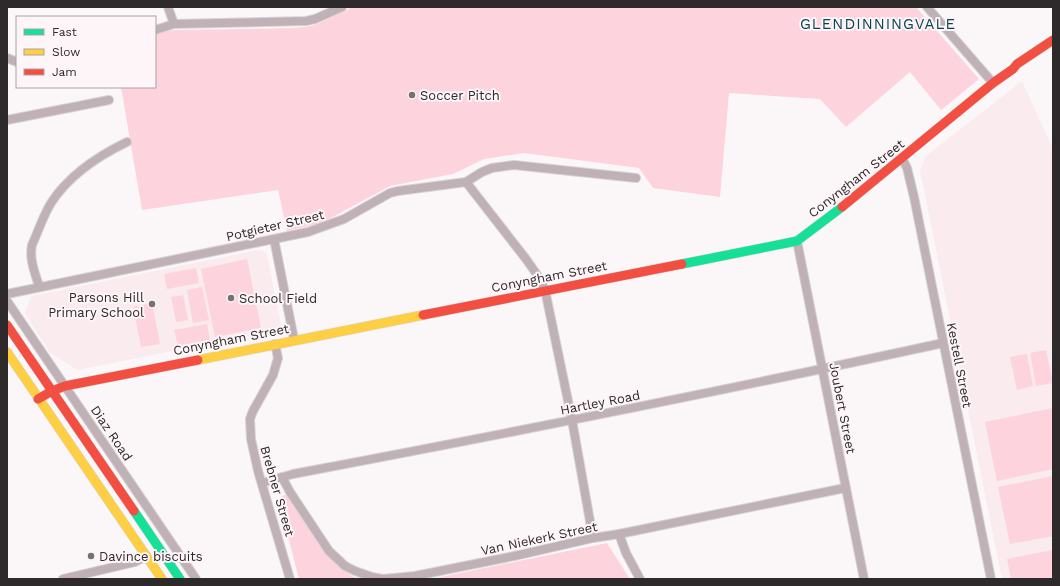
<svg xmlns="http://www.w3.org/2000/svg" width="1060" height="586" font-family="'Work Sans',sans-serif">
  <rect width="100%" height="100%" fill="#fbf7f8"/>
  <g fill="#f9ebee">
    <polygon points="1022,81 1053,149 1053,579 1002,579 920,170 926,156"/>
    <polygon points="259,250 265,252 267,255 281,325 278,330 77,370 50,353 25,314 31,296"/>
  </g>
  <g fill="#fdd3dd">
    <polygon points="353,7 916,7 979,79 941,110 910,72 846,127 820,99 729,93 720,197 653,188 639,168 524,153 484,159 453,174 390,186 329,219 317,224 287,231 278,190 142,210 121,87 155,87 155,33 174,30 294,28 312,26"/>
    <polygon points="247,259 261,328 215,337 201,269"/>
    <polygon points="196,268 199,283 167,289 164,274"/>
    <polygon points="202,287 209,320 193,323 187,290"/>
    <polygon points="183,295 188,320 176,322 171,297"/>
    <polygon points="152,303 160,344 141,347 133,307"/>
    <polygon points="207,324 210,340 178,346 174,330"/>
    <polygon points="1046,350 1053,383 1036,386 1030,353"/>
    <polygon points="1027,354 1033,386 1017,390 1010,357"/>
    <polygon points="1053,408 1053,469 997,481 985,422"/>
    <polygon points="1053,476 1053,536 1010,544 998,487"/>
    <path d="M 284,495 L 289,496 C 308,525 326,561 357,579 L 299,579 L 279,501 L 281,498 Z"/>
    <polygon points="607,543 630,579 431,579"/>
    <polygon points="1053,550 1053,579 1011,579 1007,559"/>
  </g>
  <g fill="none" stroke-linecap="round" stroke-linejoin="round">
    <defs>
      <g id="street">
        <polyline points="168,7 174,24"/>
        <polyline points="927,7 993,83"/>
        <polyline points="155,30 174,24 306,21 315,19 342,7"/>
        <polyline points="7,58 17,62"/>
        <polyline points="7,120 109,100"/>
        <polyline points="902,158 907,168 914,197 991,579"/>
        <polyline points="466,182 526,259 540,279 545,290 572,420 593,538"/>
        <polyline points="274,239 294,339"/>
        <polyline points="797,241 864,579"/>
        <path d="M 39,286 C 35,273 29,259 32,245 C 38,232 43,216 51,203 C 69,175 98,156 127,142"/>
        <polyline points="7,294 308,232 344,219 390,193 398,191 466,182 482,172 492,168 514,165 636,178"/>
        <polyline points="7,301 196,579"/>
        <polyline points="275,344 278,358 273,375 253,411 250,419 251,439 258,471 290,579"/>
        <polyline points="282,477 290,492 329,551 345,566 355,571 372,577 383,579 415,576 519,555 593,538 619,534 845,488"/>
        <path d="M 262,483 L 293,474 C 510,433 727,390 943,343"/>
        <polyline points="619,534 626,553 640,579"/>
        <polyline points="63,579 135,562 146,556"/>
      </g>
      <g id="fast">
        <polyline points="682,264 797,241 842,207"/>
        <polyline points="134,511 180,579"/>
      </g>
      <g id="slow">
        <polyline points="7,352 162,579"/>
        <polyline points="198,360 423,315"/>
      </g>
      <g id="jam">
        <polyline points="842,207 993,83 1013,69 1017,64 1053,40"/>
        <polyline points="423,315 682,264"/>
        <polyline points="7,325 134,511"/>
        <polyline points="38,399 52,391 65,386 198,360"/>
      </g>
    </defs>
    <use href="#street" stroke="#d5d3d3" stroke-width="10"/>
    <use href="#fast" stroke="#d5d3d3" stroke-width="10"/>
    <use href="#slow" stroke="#d5d3d3" stroke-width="10"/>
    <use href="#jam" stroke="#d5d3d3" stroke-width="10"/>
    <use href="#street" stroke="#bfb1b5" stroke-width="8"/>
    <use href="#fast" stroke="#16e098" stroke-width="9"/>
    <use href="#slow" stroke="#ffcf43" stroke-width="9"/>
    <use href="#jam" stroke="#f24e42" stroke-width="9"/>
  </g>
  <g fill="#767172" stroke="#fdf5f7" stroke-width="1.5">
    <circle cx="412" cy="95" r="4"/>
    <circle cx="231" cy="298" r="4"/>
    <circle cx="152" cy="304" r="4"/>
    <circle cx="91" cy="556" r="4"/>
  </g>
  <g text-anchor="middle" stroke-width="4" stroke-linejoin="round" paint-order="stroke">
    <g font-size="13" fill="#2e292a" stroke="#fdf5f7" text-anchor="start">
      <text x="420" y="100">Soccer Pitch</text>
      <text x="144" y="302" text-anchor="end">Parsons Hill<tspan x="144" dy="15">Primary School</tspan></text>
      <text x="239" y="303">School Field</text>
      <text x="99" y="561">Davince biscuits</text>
    </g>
    <g font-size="13" fill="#2e292a" stroke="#fdf5f7">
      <text transform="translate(856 178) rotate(-38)" y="5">Conyngham Street</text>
      <text transform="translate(275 225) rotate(-13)" y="5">Potgieter Street</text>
      <text transform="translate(549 276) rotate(-11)" y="5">Conyngham Street</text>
      <text transform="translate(231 339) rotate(-11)" y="5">Conyngham Street</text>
      <text transform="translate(960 365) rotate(79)" y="5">Kestell Street</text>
      <text transform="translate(600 402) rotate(-11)" y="5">Hartley Road</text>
      <text transform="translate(843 408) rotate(79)" y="5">Joubert Street</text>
      <text transform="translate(112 433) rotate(56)" y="5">Diaz Road</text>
      <text transform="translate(278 491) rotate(74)" y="5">Brebner Street</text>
      <text transform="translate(539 538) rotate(-12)" y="5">Van Niekerk Street</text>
    </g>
    <g font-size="15" letter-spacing="1" fill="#074550" stroke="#fdf5f7">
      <text x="878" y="29">GLENDINNINGVALE</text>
    </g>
  </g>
  <rect width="1060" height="586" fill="none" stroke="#2e292a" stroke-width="16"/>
  <rect x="16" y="16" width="140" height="72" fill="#fdf5f7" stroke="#aaa3a5"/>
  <rect x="24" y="29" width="20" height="6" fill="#16e098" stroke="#aaa3a5"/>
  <text x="52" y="36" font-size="12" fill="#2e292a">Fast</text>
  <rect x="24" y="49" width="20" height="6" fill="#ffcf43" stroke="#aaa3a5"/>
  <text x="52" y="56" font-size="12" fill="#2e292a">Slow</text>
  <rect x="24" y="69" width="20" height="6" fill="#f24e42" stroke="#aaa3a5"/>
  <text x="52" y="76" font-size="12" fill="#2e292a">Jam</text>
</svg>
